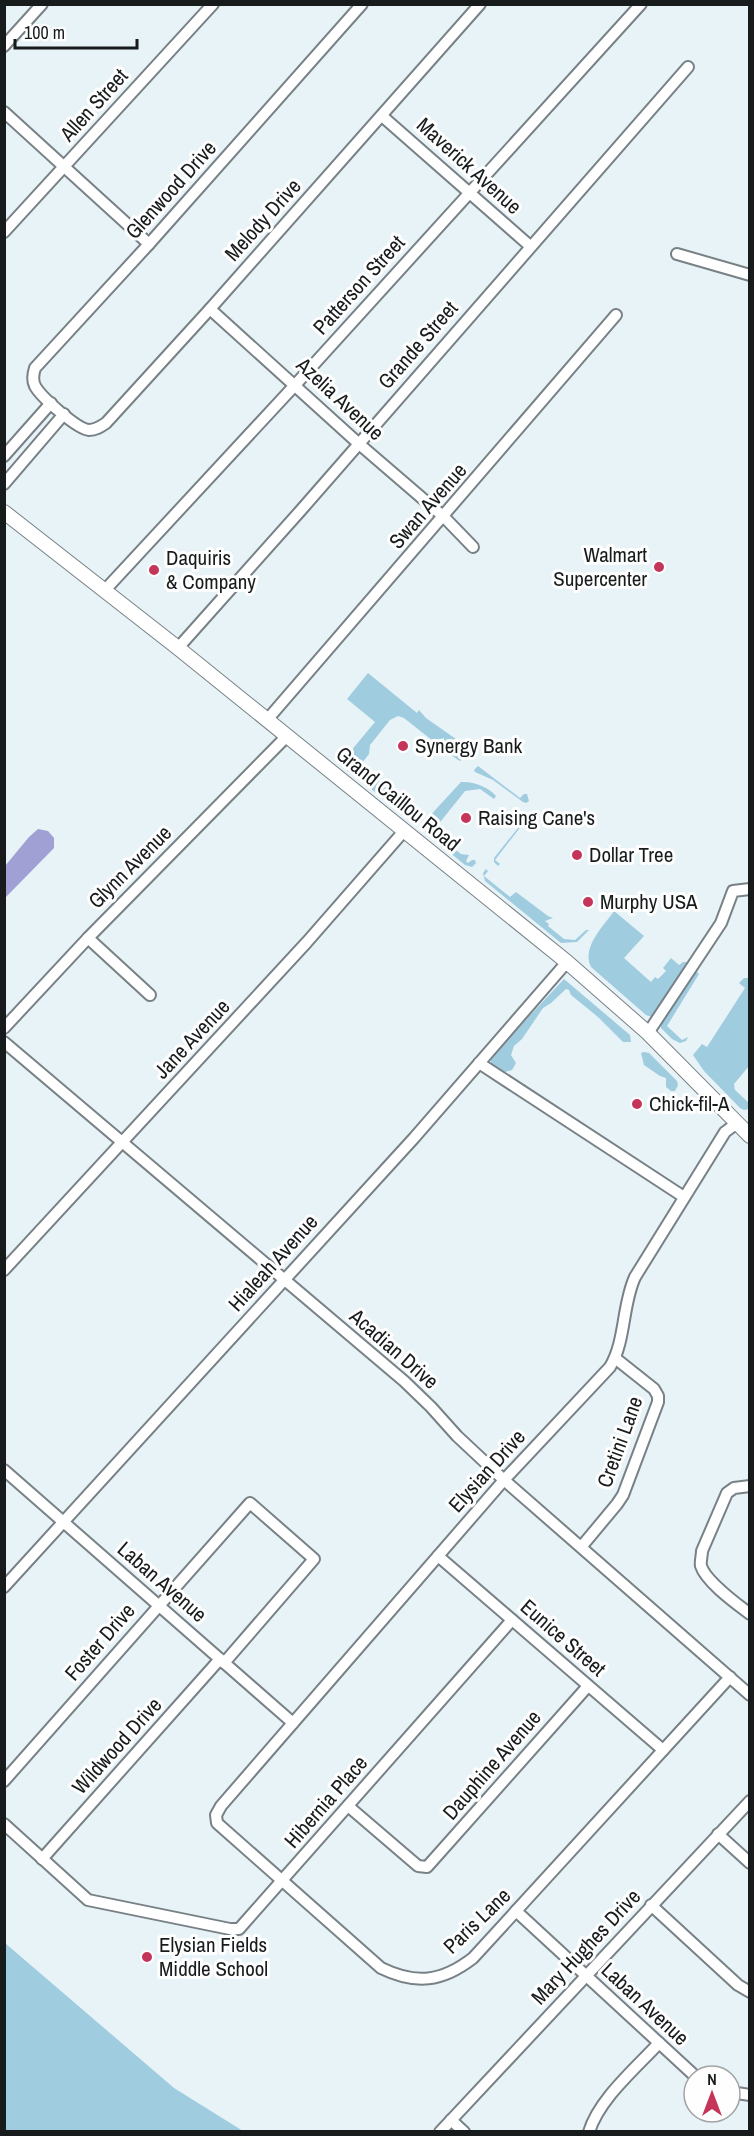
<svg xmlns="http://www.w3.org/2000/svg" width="754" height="2136" font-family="'Archivo Narrow',sans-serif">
  <rect width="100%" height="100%" fill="#e8f3f8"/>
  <g fill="#a0cce0">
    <polygon points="368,673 417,713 419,710 426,718 463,744 467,750 467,754 460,761 458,760 445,750 444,738 440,739 438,745 404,718 398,716 390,720 370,745 369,754 355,772 349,772 340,764 375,722 347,699"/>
    <polygon points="478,766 520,798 524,794 527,794 529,801 526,803 523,802 493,780 475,772 474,770"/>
    <polygon points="372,768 369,773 402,801 407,796 412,800 413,805 408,811 398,811 364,783 362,778"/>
    <path d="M 461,782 C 473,781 489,787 496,796 L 494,799 L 480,789 L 465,791 L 437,826 L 439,837 L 461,854 L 469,855 L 466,861 L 468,863 L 472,860 L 475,860 L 476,863 L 472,867 L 465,865 L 426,833 L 423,828 L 426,820 Z"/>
    <polygon points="525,819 529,819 532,822 530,824 526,821 522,825 495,860 500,864 498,866 494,862 494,858"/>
    <polygon points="486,869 488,871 484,876 510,897 516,892 548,916 553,918 545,921 549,924 548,926 564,939 575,940 586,930 589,930 577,942 561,943 485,881 483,873"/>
    <path d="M 614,911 L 644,936 L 624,958 L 651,982 L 655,977 L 658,979 L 666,971 L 663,968 L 671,958 L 679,965 L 683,962 L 687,962 L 660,1007 L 652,1017 L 646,1015 L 591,967 C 581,947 604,926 614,911 Z"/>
    <polygon points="697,972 699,974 667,1026 682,1040 688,1037 686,1041 680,1043 672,1039 661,1028 661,1023 694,973"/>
    <polygon points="744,978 749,978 749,1066 734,1084 735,1090 749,1103 749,1109 744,1110 740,1108 704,1071 693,1055 702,1044 707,1047 745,988 739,983"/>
    <path d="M 564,979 L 630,1035 L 631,1042 L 623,1042 L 598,1017 L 571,995 L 569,990 L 566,989 L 551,1003 L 543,1008 L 522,1039 L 514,1046 L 511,1055 L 516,1063 L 512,1070 L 502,1073 C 495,1068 488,1065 492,1056 Z"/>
    <polygon points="644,1052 649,1053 677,1081 678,1085 675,1091 671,1091 666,1087 666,1078 660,1076 644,1065 641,1053"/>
    <polygon points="4,1936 6,1937 5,1943 174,2088 243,2131 5,2131"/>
  </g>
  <polygon fill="#a0a0d5" points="38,829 48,831 54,838 54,848 5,898 5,866 29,837"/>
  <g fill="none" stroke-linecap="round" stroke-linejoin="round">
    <defs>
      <g id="minor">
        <path d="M 362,4 L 149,244 L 35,368 C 33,374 32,380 35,386 C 41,397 77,429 89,430 C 96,430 100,427 106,423 L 210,309 L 480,4"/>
        <polyline points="4,46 42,4"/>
        <polyline points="4,112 149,244"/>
        <polyline points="382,116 530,246"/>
        <polyline points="4,232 213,4"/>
        <polyline points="677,254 750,275"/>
        <polyline points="210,309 358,443 444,517 473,547"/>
        <polyline points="4,456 51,403"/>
        <polyline points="4,484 64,414"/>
        <polyline points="105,590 296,384 641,4"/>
        <polyline points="178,648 302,509 688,67"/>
        <polyline points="267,720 616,315"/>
        <polyline points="88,938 150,995"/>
        <polyline points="4,1028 88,938 286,737"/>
        <polyline points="648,1033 721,923 733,891 750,889"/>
        <polyline points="4,1042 404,1381 431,1407 457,1436 504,1480 750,1695"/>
        <polyline points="479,1063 684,1197"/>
        <polyline points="4,1270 307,942 404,831"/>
        <polyline points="4,1470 293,1723"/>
        <path d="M 750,1486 L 734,1488 L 727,1493 L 702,1551 C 702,1556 700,1562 701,1566 C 706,1582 737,1604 750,1614"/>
        <polyline points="582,1546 617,1504 623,1495 658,1402 658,1396 654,1389 615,1358"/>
        <polyline points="438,1556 663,1750"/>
        <polyline points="4,1587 414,1138 567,962"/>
        <path d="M 730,1677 L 473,1958 C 442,1982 416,1985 381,1968 L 217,1823 L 216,1815 L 221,1806 L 504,1480 L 610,1367 C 626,1340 622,1305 635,1277 L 725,1132 L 737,1123"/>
        <polyline points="4,1781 250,1503 314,1559 224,1663"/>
        <polyline points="348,1806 418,1866 427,1867 588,1686"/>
        <polyline points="4,1824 88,1900 230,1929 239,1929 512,1620"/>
        <polyline points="718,1834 750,1863"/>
        <polyline points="42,1859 220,1659"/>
        <polyline points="651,1905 738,1985 750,1992"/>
        <polyline points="516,1911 695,2076"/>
        <polyline points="730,2092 750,2095"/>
        <polyline points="451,2120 464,2132"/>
        <polyline points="440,2132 750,1801"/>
        <path d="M 589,2132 C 599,2099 636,2068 659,2043"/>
      </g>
      <polyline id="secondary" points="4,512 178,648 567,962 648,1033 750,1136"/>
    </defs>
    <use href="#minor" stroke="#788186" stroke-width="14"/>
    <use href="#secondary" stroke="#788186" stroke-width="16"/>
    <use href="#minor" stroke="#fff" stroke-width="10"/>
    <use href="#secondary" stroke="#fff" stroke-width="14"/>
  </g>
  <g fill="#c43559" stroke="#fefefe" stroke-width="2">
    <circle cx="659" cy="567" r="6"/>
    <circle cx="154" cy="570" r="6"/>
    <circle cx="403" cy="746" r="6"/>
    <circle cx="466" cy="818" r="6"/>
    <circle cx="577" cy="855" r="6"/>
    <circle cx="588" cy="902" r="6"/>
    <circle cx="637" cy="1104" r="6"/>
    <circle cx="147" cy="1957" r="6"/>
  </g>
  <g text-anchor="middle" stroke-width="6" stroke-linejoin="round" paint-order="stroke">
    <g font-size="21" fill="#171b1c" stroke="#fefefe">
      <text transform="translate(94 105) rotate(-48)" y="7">Allen Street</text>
      <text transform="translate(469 166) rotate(42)" y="7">Maverick Avenue</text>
      <text transform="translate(171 190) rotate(-48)" y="7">Glenwood Drive</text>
      <text transform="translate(263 220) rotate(-48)" y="7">Melody Drive</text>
      <text transform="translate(359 285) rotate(-48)" y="7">Patterson Street</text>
      <text transform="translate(418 345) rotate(-49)" y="7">Grande Street</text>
      <text transform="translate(340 399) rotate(43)" y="7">Azelia Avenue</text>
      <text transform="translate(428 506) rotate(-49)" y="7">Swan Avenue</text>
      <text transform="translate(398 799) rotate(39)" y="7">Grand Caillou Road</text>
      <text transform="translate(130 867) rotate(-45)" y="7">Glynn Avenue</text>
      <text transform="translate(192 1039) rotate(-47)" y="7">Jane Avenue</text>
      <text transform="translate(273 1263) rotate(-48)" y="7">Hialeah Avenue</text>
      <text transform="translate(394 1349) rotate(41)" y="7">Acadian Drive</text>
      <text transform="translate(620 1442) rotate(-70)" y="7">Cretini Lane</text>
      <text transform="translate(487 1471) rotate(-48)" y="7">Elysian Drive</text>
      <text transform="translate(162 1582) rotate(41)" y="7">Laban Avenue</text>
      <text transform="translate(563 1638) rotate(41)" y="7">Eunice Street</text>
      <text transform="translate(100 1642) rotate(-49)" y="7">Foster Drive</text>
      <text transform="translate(117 1746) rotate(-48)" y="7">Wildwood Drive</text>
      <text transform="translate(492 1765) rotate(-49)" y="7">Dauphine Avenue</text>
      <text transform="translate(326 1802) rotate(-49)" y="7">Hibernia Place</text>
      <text transform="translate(477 1921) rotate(-44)" y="7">Paris Lane</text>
      <text transform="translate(586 1947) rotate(-47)" y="7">Mary Hughes Drive</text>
      <text transform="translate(645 2004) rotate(43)" y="7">Laban Avenue</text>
    </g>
    <g font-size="21" fill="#171b1c" stroke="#fefefe" text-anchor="start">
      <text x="647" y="562" text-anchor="end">Walmart<tspan x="647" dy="24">Supercenter</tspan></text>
      <text x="166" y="565">Daquiris<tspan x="166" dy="24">&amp; Company</tspan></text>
      <text x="415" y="753">Synergy Bank</text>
      <text x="478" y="825">Raising Cane's</text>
      <text x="589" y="862">Dollar Tree</text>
      <text x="600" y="909">Murphy USA</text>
      <text x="649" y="1111">Chick-fil-A</text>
      <text x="159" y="1952">Elysian Fields<tspan x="159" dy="24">Middle School</tspan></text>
    </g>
  </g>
  <rect width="754" height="2136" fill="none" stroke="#171b1c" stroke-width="12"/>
  <g transform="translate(712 2094)"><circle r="28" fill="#fefefe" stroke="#a2a3a4" stroke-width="1.5"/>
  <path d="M0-4.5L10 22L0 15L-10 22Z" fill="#c43559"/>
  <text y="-9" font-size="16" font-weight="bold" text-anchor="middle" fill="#171b1c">N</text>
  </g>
  <path d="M15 39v9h122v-9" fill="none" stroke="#171b1c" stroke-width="3"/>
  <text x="24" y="39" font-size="18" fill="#171b1c" stroke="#fefefe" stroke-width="4.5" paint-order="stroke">100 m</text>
</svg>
